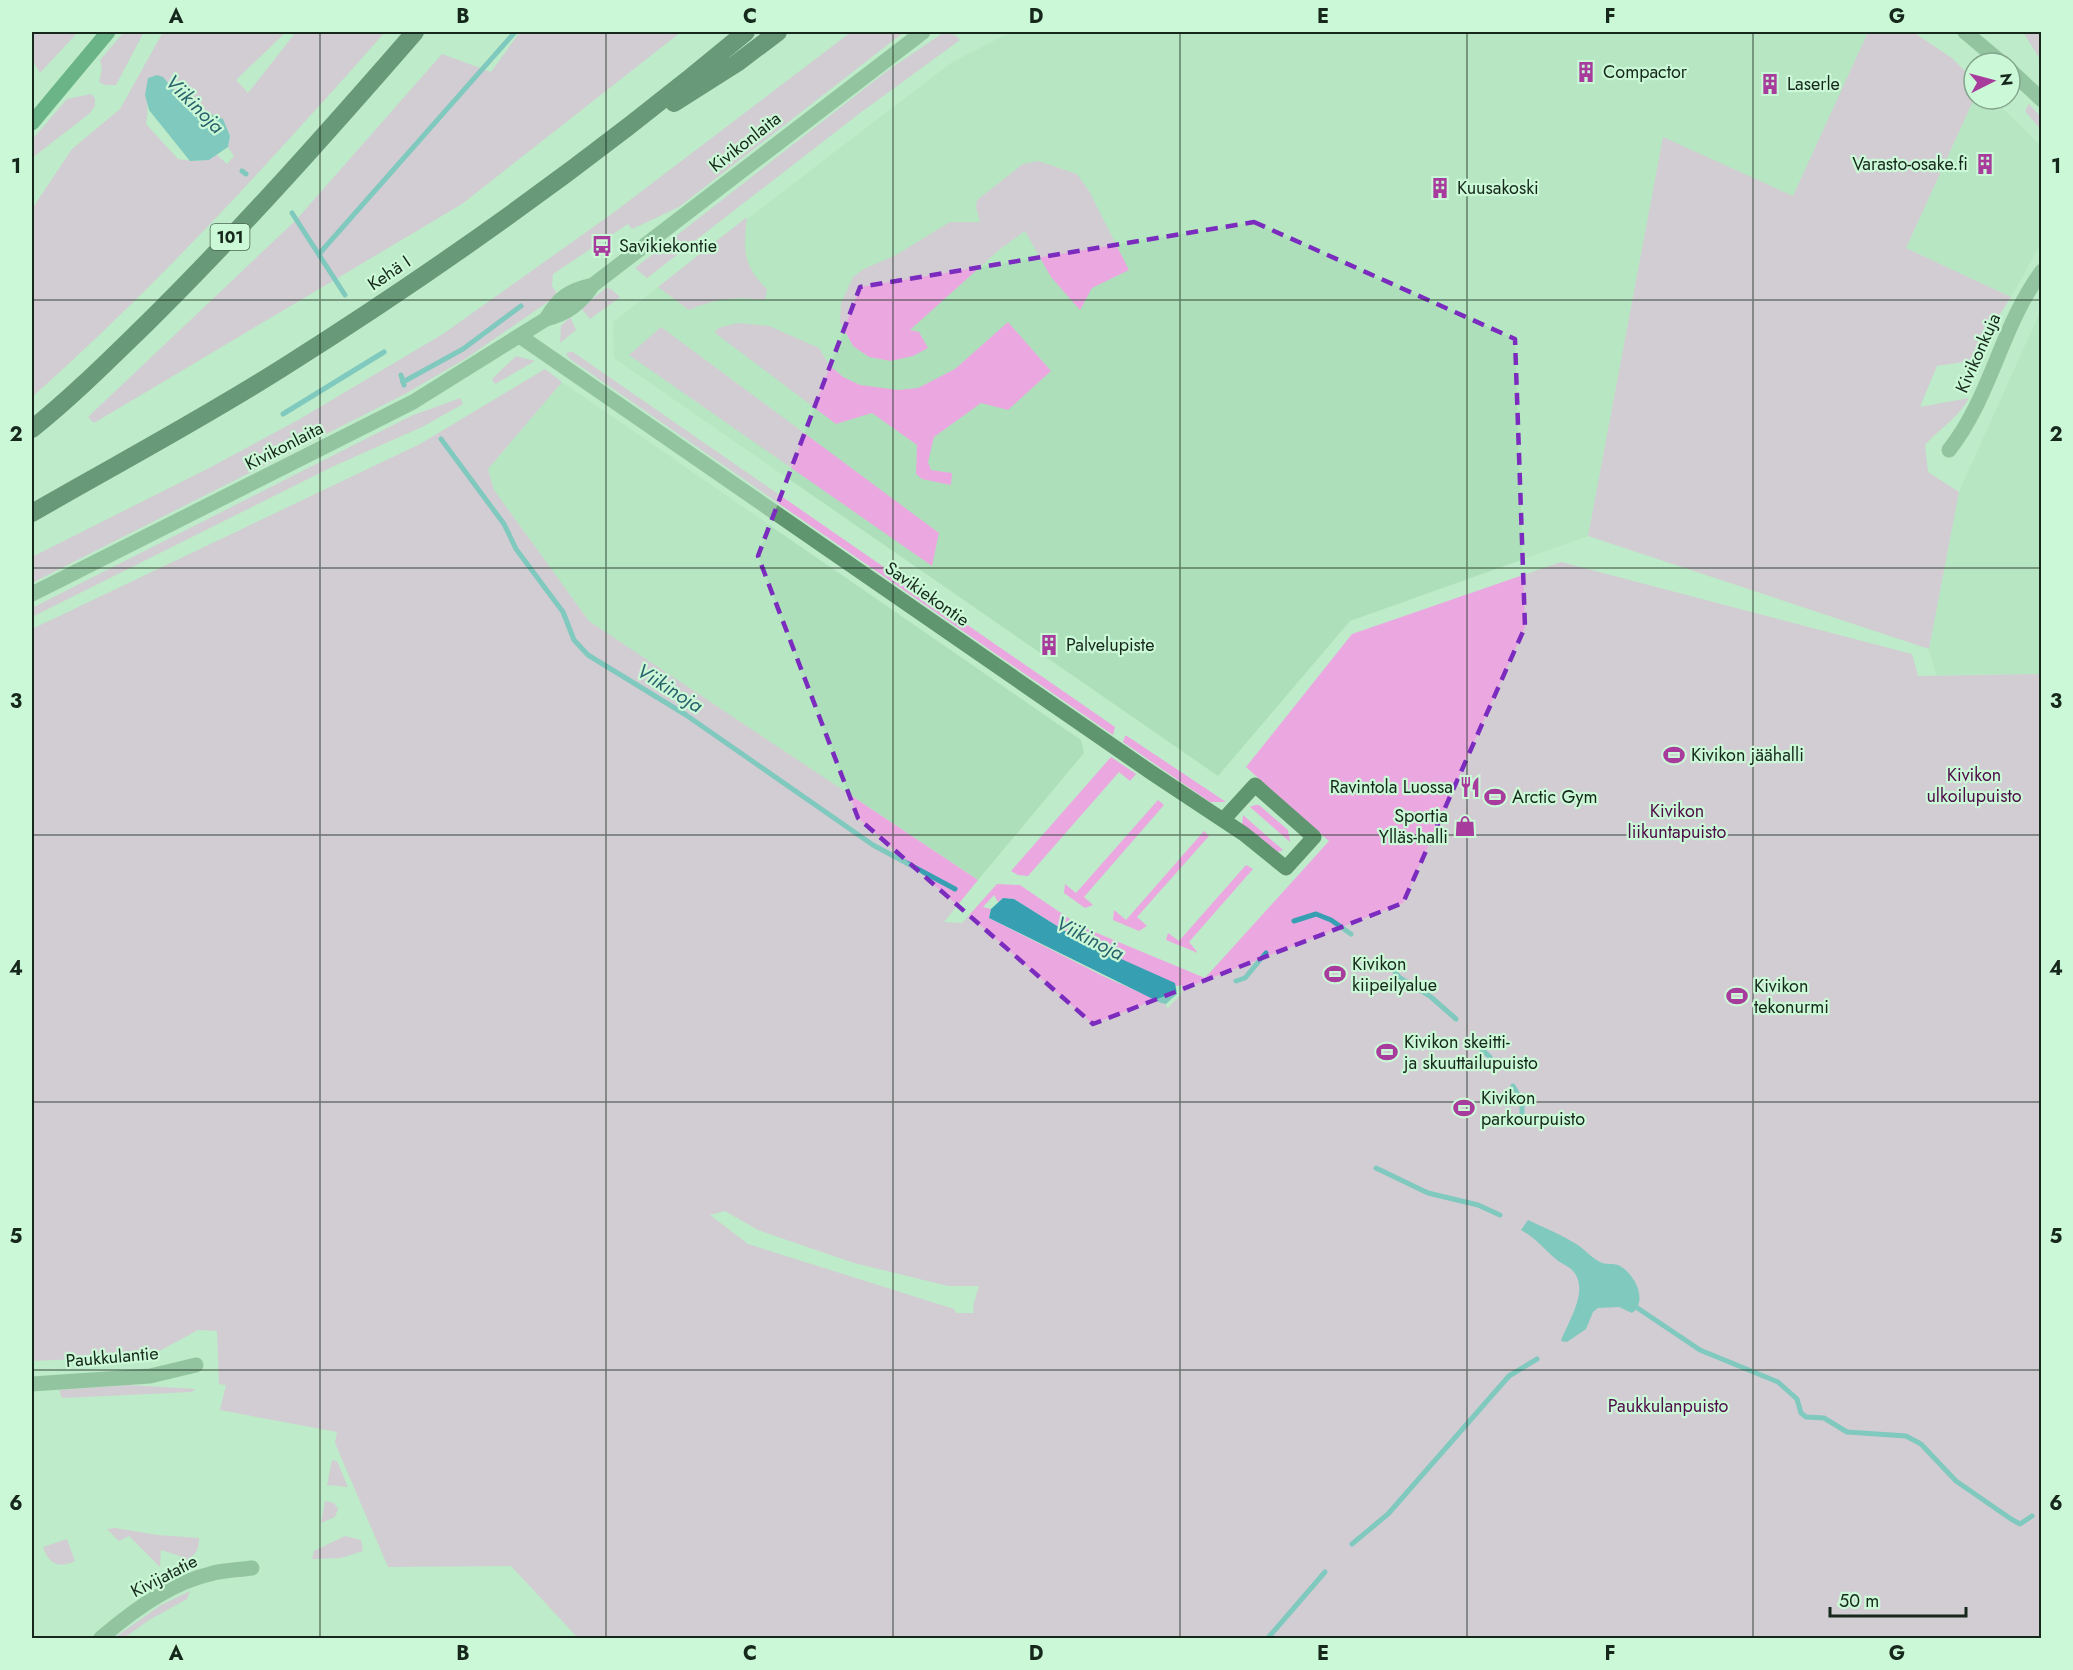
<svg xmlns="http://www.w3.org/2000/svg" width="2073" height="1670" font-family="Jost,sans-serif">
  <rect width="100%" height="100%" fill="#beebc9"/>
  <g fill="#ade0ba">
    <polygon points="1011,32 1868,32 1793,197 1663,138 1588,536 1350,621 1218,776 614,358 613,322 951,63"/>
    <polygon points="1974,99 1993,99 2041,146 2041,243 2011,297 1906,248"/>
    <polygon points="2041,310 2041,674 1936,675 1929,649 1959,492"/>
    <polygon points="562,382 1081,740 1084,753 978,880 589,621 494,490 488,469"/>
  </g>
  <g fill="#eba8e0" fill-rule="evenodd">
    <polygon points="32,32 78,32 40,73 32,60"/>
    <polygon points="124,32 144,32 116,85 105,85 99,82 102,69 100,60"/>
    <path d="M 163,32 L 286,32 L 236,80 L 248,93 L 296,32 L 385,32 C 273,159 159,284 32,397 L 32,209 L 72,149 L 120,109 ZM 148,83 L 172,87 L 186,104 L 223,119 L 230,136 L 228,147 L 234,156 L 227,164 L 216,154 C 204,163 193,161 178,159 L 146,124 C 149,109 145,97 148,83 Z"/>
    <polygon points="520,32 681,32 462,204 94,423 88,417 296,220 442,54 491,72"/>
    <polygon points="851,32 904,32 679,207 632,229 628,224 553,274 552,286 558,295 465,359 405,394 32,583 32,557 209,468 298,420 443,334 613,213"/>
    <path d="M 1868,32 L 1913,32 L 1952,58 L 1974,80 L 1974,99 L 1906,248 L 2011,297 L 1970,361 L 1937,366 L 1920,407 L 1969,398 C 1958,418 1940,428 1925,445 L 1928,472 L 1959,492 L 1929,649 L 1588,536 L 1663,137 L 1793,196 Z"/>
    <polygon points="2023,32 2041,32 2041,62 2041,61"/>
    <polygon points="943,33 955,35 960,40 860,113 647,278 635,268 887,71"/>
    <polygon points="91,94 95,98 95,106 89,114 32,158 32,140 67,99"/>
    <polygon points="2029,104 2041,117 2041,130 2025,111"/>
    <polygon points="1038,161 1077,174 1089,191 1129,270 1092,288 1080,310 1051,277 1025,231 999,250 910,330 919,332 928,348 913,356 891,361 869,357 853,346 840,322 841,303 853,277 864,269 896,255 950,222 980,222 976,207 977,200 1023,164"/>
    <path d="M 747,217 C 743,250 743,266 767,289 L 765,300 C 737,296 715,298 689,310 L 658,287 Z"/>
    <polygon points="606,288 611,289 620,297 590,319 581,308"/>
    <polygon points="570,317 576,330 560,343 561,326"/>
    <polygon points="1008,322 1051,371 1008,410 981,403 934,437 928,462 931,470 952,473 951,485 922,479 916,474 917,445 872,413 836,424 715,333 718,328 738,323 769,326 819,348 829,365 843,377 860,385 898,390 918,388 955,369"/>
    <polygon points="661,327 939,533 932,566 629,355"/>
    <polygon points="569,352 573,352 1115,727 1113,735 570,359 566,354"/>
    <polygon points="516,356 535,361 495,384 492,379"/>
    <path d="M 545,369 L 562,382 L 488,469 L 494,490 L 589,621 L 978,880 L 944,922 L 962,923 L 997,884 L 1020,885 L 1080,926 L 1205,978 L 1329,841 L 1246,767 L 1352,634 L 1561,562 L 1912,654 L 1918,676 L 2041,674 L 2041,1638 L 578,1638 L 511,1566 L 388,1567 L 335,1443 L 337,1432 L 220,1410 L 226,1385 L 219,1384 L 217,1331 L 198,1330 L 150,1356 L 32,1361 L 32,629 L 420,444 ZM 994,895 L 998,902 L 1003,898 L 1014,899 L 1081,941 L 1177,986 L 1182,985 L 1182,993 L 1167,1009 L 1166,1004 L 1105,977 L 989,918 L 991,909 L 983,907 ZM 725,1211 L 758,1230 L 854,1263 L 948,1286 L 979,1286 L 973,1306 L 974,1313 L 956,1313 L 954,1309 L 748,1244 L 710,1215 Z"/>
    <polygon points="460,398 463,404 422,427 334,466 32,617 32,608 411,416"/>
    <polygon points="1125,736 1127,736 1226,802 1210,802 1123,742"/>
    <polygon points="1111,757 1136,774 1130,781 1119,772 1028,876 1018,875 1011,871"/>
    <polygon points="1158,800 1164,805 1084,897 1093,905 1085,908 1064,893 1065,884 1076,893"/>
    <polygon points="1255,805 1259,805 1288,830 1290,842 1250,807"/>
    <polygon points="1243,815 1283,850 1276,853 1242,825"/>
    <polygon points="1204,831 1209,836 1137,917 1147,926 1139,931 1113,920 1114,910 1126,920"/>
    <polygon points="1246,865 1253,869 1189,942 1198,953 1166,940 1168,933 1179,941"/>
    <polygon points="129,1385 196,1389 191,1392 62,1398 59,1390"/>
    <polygon points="332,1460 337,1461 348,1487 327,1485"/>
    <polygon points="325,1501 334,1503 338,1509 335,1517 321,1523"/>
    <path d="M 115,1528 L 158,1535 L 199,1538 C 200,1550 194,1557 183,1563 L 180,1556 L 161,1550 L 160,1567 L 129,1536 L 119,1541 L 107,1529 Z"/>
    <polygon points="345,1536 361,1540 363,1551 341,1558 312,1559 314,1551"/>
    <path d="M 67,1539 L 75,1561 C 58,1569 49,1564 43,1547 Z"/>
    <polygon points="190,1591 187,1599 149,1620 124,1638 114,1638 161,1605"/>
  </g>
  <g fill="#369fb2">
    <polygon points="157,75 163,77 186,104 223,119 230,136 228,147 209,160 190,161 149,110 145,95 148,78"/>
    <polygon points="1003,898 1014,899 1081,941 1175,983 1177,994 1166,1004 1161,1003 989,918 991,909"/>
    <path d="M 1528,1220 C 1545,1228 1562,1235 1578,1245 C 1585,1250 1592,1258 1600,1262 C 1605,1265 1612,1263 1618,1265 C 1634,1272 1649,1301 1632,1313 L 1619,1307 L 1598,1308 L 1593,1312 L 1586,1329 L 1567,1342 L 1561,1341 C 1568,1321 1590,1290 1573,1271 C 1569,1266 1562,1264 1557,1260 C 1544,1249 1536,1238 1521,1230 Z"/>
  </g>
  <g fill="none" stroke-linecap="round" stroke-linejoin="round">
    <g stroke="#369fb2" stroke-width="5">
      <polyline points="242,171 246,174"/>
      <polyline points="292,213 345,295"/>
      <polyline points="319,254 515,32"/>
      <polyline points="401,375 404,385"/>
      <polyline points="403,382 463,349 521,306"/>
      <polyline points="283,414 384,352"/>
      <polyline points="441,439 504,524 516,549 563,612 574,640 588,655 686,715 873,845 955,889"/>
      <polyline points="1294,921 1316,914 1331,920 1351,934"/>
      <polyline points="1389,964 1399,977 1431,997 1456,1019"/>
      <polyline points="1236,981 1245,978 1266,953"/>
      <polyline points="1475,1043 1490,1057"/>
      <polyline points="1513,1086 1522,1102 1522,1117"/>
      <polyline points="1376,1168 1428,1193 1478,1205 1500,1215"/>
      <polyline points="1633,1305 1700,1350 1778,1382 1797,1399 1801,1413 1806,1417 1824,1418 1847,1432 1906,1436 1921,1444 1956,1481 2011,1519 2020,1524 2032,1516"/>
      <polyline points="1352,1544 1388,1514 1509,1376 1537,1359"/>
      <polyline points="1268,1638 1325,1572"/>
    </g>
    <g stroke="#60966f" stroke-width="15">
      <polyline points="1965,32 2002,63"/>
      <polyline points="2010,70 2042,100"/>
      <path d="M 546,319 C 558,298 569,290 593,285"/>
      <polyline points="521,337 1152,773 1244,834 1286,868 1314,837 1255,785 1223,820"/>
      <path d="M 1949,450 C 1991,397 2001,326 2042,271"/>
      <path d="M 32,594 L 413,402 L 546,319 C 568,313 580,304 593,285 L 923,32"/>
      <polyline points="32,1384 150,1376 196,1365"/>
      <path d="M 101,1638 C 131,1612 170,1583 210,1574 C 223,1570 238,1570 252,1568"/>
    </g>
    <polyline stroke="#07723a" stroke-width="15" points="32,123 108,32"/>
    <g stroke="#023518" stroke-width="18">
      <polyline points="674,103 737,63 778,32"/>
      <path d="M 32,429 C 72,397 109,360 146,324 C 240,231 328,132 415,32"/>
      <path d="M 32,513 C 117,464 204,418 287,365 C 447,264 601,153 746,32"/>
    </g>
  </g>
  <path d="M0 0H2073V1670H0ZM 1254,222 L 1515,339 L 1525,627 L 1403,903 L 1093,1024 L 858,818 L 758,556 L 860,287 Z" fill="#beebc9" fill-opacity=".55" fill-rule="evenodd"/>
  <path fill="none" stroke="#7b2cbf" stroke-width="4.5" stroke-dasharray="12 8" stroke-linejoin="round" d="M 1254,222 L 1515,339 L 1525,627 L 1403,903 L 1093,1024 L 858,818 L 758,556 L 860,287 Z"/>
  <path fill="none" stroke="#16281b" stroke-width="1.5" stroke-opacity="0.55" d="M 320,32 L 320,1638M 606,32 L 606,1638M 893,32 L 893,1638M 1180,32 L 1180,1638M 1467,32 L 1467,1638M 1753,32 L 1753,1638M 32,300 L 2042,300M 32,568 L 2042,568M 32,835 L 2042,835M 32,1102 L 2042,1102M 32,1370 L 2042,1370"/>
  <defs>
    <symbol id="building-bare" viewBox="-9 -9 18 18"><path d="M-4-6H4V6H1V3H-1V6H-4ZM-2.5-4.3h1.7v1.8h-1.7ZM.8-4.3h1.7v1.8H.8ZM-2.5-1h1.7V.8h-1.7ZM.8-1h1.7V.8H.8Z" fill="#a83c9c" stroke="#cbf8d6" stroke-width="2.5" paint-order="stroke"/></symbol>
    <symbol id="bus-bare" viewBox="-9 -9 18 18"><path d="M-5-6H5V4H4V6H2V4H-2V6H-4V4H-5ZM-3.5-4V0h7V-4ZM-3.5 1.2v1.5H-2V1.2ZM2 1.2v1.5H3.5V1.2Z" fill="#a83c9c" stroke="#cbf8d6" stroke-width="2.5" paint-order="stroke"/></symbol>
    <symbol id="stadium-bare" viewBox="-9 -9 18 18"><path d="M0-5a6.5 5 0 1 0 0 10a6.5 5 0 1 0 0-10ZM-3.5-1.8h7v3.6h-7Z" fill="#a83c9c" stroke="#cbf8d6" stroke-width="2.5" paint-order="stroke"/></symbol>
    <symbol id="restaurant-bare" viewBox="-9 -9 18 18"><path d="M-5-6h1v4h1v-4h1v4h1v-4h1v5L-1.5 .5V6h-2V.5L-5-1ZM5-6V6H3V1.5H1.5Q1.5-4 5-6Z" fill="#a83c9c" stroke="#cbf8d6" stroke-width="2.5" paint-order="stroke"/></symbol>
    <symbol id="shop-bare" viewBox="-9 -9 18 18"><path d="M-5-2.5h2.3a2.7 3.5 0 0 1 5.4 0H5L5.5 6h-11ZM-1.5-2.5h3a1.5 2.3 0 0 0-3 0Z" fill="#a83c9c" stroke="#cbf8d6" stroke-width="2.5" paint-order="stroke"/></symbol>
  </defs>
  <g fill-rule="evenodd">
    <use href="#building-bare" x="1571" y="57" width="30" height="30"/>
    <use href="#building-bare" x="1755" y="69" width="30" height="30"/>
    <use href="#building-bare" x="1970" y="149" width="30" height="30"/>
    <use href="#building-bare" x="1425" y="173" width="30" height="30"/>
    <use href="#bus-bare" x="587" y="231" width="30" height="30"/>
    <use href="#building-bare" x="1034" y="630" width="30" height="30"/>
    <use href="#stadium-bare" x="1659" y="740" width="30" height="30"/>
    <use href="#restaurant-bare" x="1455" y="772" width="30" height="30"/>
    <use href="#stadium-bare" x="1480" y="782" width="30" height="30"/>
    <use href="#shop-bare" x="1450" y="811" width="30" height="30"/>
    <use href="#stadium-bare" x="1320" y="959" width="30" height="30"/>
    <use href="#stadium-bare" x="1722" y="981" width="30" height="30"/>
    <use href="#stadium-bare" x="1372" y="1037" width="30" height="30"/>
    <use href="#stadium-bare" x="1449" y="1093" width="30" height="30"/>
  </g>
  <g text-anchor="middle" stroke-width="4.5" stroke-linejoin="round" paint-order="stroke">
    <rect fill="#cbf8d6" stroke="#4c6653" stroke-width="1.5" x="210.5" y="224" width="39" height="26" rx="4.5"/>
    <g font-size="16" font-weight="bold" fill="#16281b">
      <text x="230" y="243">101</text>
    </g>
    <g font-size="18" fill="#16281b" stroke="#cbf8d6" text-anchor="start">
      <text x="1603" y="78">Compactor</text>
      <text x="1787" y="90">Laserle</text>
      <text x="1968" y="170" text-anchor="end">Varasto-osake.fi</text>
      <text x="1457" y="194">Kuusakoski</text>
      <text x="619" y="252">Savikiekontie</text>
      <text x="1066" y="651">Palvelupiste</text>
      <text x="1691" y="761">Kivikon jäähalli</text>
      <text x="1453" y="793" text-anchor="end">Ravintola Luossa</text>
      <text x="1512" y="803">Arctic Gym</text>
      <text x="1448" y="822" text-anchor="end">Sportia<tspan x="1448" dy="21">Ylläs-halli</tspan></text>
      <text x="1352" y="970">Kivikon<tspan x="1352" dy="21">kiipeilyalue</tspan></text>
      <text x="1754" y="992">Kivikon<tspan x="1754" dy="21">tekonurmi</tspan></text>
      <text x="1404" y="1048">Kivikon skeitti-<tspan x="1404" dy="21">ja skuuttailupuisto</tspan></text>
      <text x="1481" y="1104">Kivikon<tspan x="1481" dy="21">parkourpuisto</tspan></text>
    </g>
    <g font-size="18" fill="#16281b" stroke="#cbf8d6">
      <text transform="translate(745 142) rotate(-38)" y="6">Kivikonlaita</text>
      <text transform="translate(389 273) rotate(-34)" y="6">Kehä I</text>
      <text transform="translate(1978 353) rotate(-66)" y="6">Kivikonkuja</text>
      <text transform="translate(284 446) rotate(-27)" y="6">Kivikonlaita</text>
      <text transform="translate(927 594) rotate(35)" y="6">Savikiekontie</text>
      <text transform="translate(112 1357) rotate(-5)" y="6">Paukkulantie</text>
      <text transform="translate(164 1576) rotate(-27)" y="6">Kivijatatie</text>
    </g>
    <g font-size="18" fill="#4f0b49" stroke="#cbf8d6">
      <text x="1974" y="781">Kivikon<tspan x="1974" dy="21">ulkoilupuisto</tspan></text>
      <text x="1677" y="817">Kivikon<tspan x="1677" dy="21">liikuntapuisto</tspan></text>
      <text x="1668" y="1412">Paukkulanpuisto</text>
    </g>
    <g font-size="20" font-style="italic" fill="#29616c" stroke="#cbf8d6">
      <text transform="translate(195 104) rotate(45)" y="7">Viikinoja</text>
      <text transform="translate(670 688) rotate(32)" y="7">Viikinoja</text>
      <text transform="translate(1090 938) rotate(27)" y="7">Viikinoja</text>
    </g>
  </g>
  <rect width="2073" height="1670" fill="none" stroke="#cbf8d6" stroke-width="66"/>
  <g transform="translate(1992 81) rotate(84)"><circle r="28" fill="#cbf8d6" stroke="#83a58b" stroke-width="1.5"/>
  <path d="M0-4.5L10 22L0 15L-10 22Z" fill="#a83c9c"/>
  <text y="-9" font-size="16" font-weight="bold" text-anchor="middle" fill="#16281b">N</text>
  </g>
  <path d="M1830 1607v9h136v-9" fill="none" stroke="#16281b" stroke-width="3"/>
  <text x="1839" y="1607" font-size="18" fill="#16281b" stroke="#cbf8d6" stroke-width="4.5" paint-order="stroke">50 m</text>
  <rect x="33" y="33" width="2007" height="1604" fill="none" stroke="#16281b" stroke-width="2"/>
  <g font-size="20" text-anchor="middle" font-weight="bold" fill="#16281b">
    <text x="176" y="23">A</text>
    <text x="463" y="23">B</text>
    <text x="750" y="23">C</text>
    <text x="1036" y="23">D</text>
    <text x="1323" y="23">E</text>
    <text x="1610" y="23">F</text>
    <text x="1897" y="23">G</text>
    <text x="16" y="173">1</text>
    <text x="2056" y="173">1</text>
    <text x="16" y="441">2</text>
    <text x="2056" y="441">2</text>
    <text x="16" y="708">3</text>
    <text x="2056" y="708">3</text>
    <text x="16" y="975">4</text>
    <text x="2056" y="975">4</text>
    <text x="16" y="1243">5</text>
    <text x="2056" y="1243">5</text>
    <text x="16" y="1510">6</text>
    <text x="2056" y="1510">6</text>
    <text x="176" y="1660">A</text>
    <text x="463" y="1660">B</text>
    <text x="750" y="1660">C</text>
    <text x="1036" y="1660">D</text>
    <text x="1323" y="1660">E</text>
    <text x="1610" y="1660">F</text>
    <text x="1897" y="1660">G</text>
  </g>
</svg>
